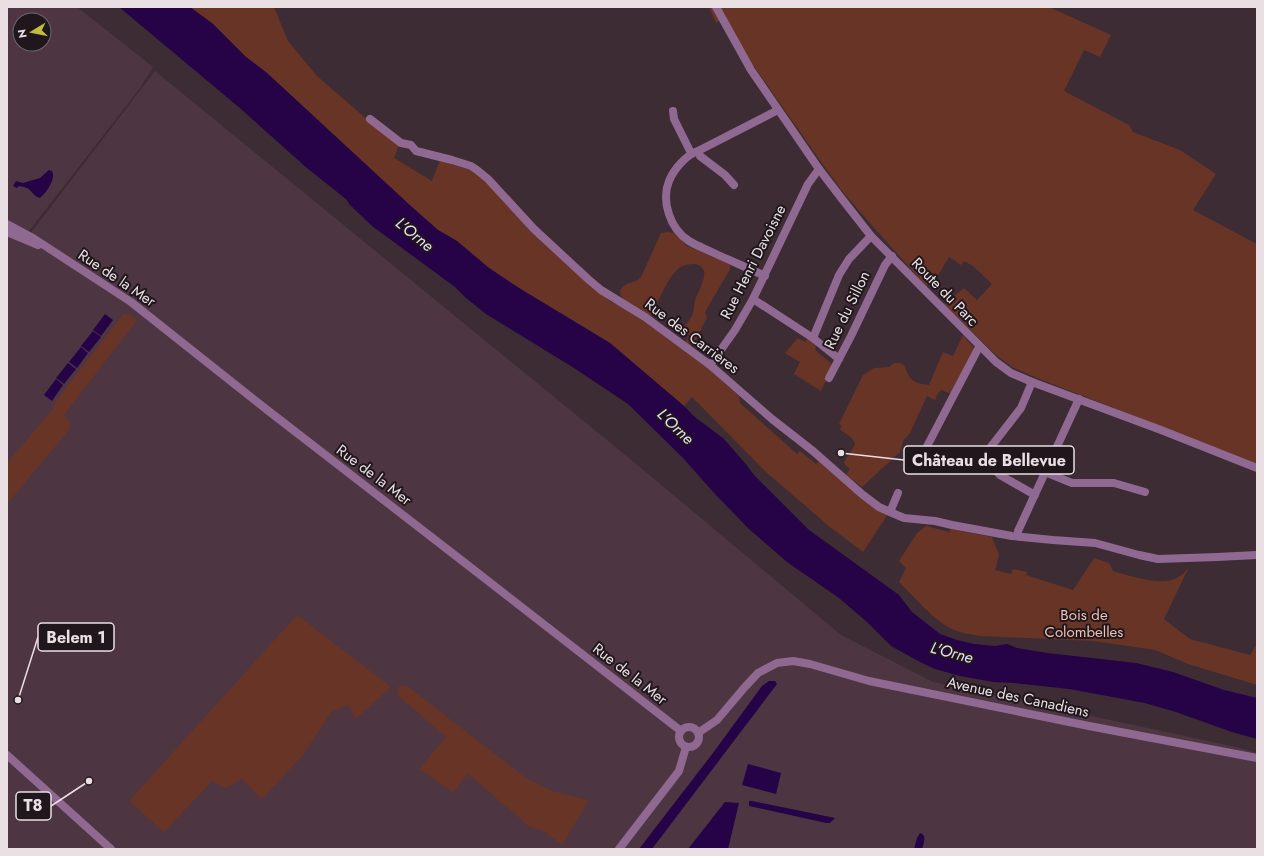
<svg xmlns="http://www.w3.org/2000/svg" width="1264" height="856" font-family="Jost,sans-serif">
  <rect width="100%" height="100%" fill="#3d2c34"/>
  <g fill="#4d3641" fill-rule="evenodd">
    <path d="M 7,7 L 77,7 L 153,67 L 140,88 L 29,231 L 7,220 ZM 20,20 L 44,20 L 44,44 L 20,44 Z"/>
    <polygon points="155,71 635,463 841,635 933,682 1241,748 1257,753 1257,849 7,849 7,236 23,243"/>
  </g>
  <g fill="#683426">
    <polygon points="190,7 274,7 288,41 317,76 378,129 399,145 394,158 432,181 440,160 469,170 480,175 525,224 574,271 596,290 611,302 618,304 637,316 710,370 739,396 740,403 797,454 800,451 816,464 820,460 888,514 863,552 830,527 766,472 692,397 684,406 610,343 519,288 489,268 457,241 438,230 413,208 267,73 246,57 213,24"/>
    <polygon points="709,7 1049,7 1111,35 1100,57 1084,50 1064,91 1129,125 1133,132 1180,150 1216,174 1193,210 1257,244 1257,464 1037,378 1012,367 996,355 944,304 964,288 977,300 992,284 973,266 964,261 961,265 949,257 937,277 926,286 876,230 843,192 824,166 751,62 724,18 716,23"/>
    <path d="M 667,232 L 674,233 L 687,246 L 730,264 L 730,269 L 705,312 L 707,318 C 701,327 697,342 689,347 L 685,343 L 689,335 L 684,329 C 686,323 691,319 693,313 C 694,309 694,304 695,300 C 698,293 706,278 704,271 C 703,267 699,265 695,264 C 689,264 682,265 678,269 C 667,278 657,305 650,318 C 643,313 608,296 624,286 C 632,280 635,285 642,275 L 661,233 Z"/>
    <polygon points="124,313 126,315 130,314 137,320 64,415 70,421 69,430 7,504 7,463 53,409 55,402"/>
    <path d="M 963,335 L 973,347 L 973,353 L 951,394 L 942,390 L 938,393 L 935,400 L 927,396 L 910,433 L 903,441 L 900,452 L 862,487 L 846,475 L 850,469 L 845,465 L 844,462 L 855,445 C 854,436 845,435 840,429 L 842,426 L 839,424 L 863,375 L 874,368 L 889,367 L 894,363 L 899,363 L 904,365 C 910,380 912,383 929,385 L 943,352 L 953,356 Z"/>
    <polygon points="798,338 805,342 808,338 816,345 815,350 833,365 821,391 794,374 800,362 785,353"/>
    <path d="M 926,526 L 949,532 L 951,529 L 992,537 L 999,555 L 995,570 L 1011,574 L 1013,569 L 1027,572 L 1026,575 L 1073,590 L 1094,558 L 1109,563 L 1113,571 C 1130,576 1165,588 1180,576 C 1184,574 1186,570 1189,567 L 1164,619 L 1190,639 L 1250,655 L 1257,644 L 1257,685 L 1188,664 L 1155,650 L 1094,641 L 980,636 C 969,634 959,633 950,628 C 933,619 913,596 899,582 L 906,568 L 899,561 L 917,533 Z"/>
    <polygon points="297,615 391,687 356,719 348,705 331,712 303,755 262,799 242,779 226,788 212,781 164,832 129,801"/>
    <polygon points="406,685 526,778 552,791 589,800 562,845 544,831 530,827 468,774 453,792 419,769 446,737 397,695 398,687"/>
  </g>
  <g fill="#260246">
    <polygon points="119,7 190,7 213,24 246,57 267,73 413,208 438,230 457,241 489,268 519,288 610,343 684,406 696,418 723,438 745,463 754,475 809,530 899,595 912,612 940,634 957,640 974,644 995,646 1007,644 1017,648 1047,653 1136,663 1173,672 1224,690 1257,698 1257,739 1232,732 1176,712 1145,703 1069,689 1014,683 993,682 960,676 935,669 920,662 891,646 867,622 839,598 787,562 749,529 715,494 683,458 628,404 574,368 486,314 466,298 455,287 372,226 350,205 346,199 308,169 241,109"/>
    <path d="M 49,170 L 52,171 C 56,179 47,192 40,198 C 29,194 34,188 19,186 L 17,188 L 13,186 L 16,181 L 23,183 L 40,178 Z"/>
    <polygon points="105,314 113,320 101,336 93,330"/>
    <polygon points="93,331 101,337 89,352 81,346"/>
    <polygon points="81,347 88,353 77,368 69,362"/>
    <polygon points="68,363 76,369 64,384 56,378"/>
    <polygon points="56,379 63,385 52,401 44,395"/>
    <polygon points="769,681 775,681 777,684 652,849 639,849 713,753 762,686"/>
    <polygon points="748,764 781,773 776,794 742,785"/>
    <polygon points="749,801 752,801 835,818 830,823 826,823 749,806"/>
    <polygon points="725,802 739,803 728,849 688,849"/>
    <path d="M 920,833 C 927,835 924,843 922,849 L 914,849 L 917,838 Z"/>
  </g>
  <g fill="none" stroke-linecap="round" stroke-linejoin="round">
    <g stroke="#906992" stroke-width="8">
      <polyline points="716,7 751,70 819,169 842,199 871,236 996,362 1011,373 1032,382 1161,430 1257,468"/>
      <polyline points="673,111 674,119 691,153"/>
      <polyline points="370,119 401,143 411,145 416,151 452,160 471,166 477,170 488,179 534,229 588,279 601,290 645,317 710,365 772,419 813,451 863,495 879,507 890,512 904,518 935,521 952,525 1012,536 1053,540 1095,543 1139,555 1158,559 1217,557 1257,555"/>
      <polyline points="698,151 700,156 725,175 734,185"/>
      <polyline points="7,224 33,238 131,302 266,409 465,563 681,731"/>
      <polyline points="7,232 38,245"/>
      <path d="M 765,276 C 748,268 731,261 714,253 C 706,249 697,246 689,241 C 670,229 661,201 669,181 C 674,169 686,155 698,151 L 778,110"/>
      <polyline points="753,299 813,338 839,275 849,259 871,236"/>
      <polyline points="813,338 839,359"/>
      <polyline points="710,365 735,330 753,299 808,184 819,169"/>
      <polyline points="829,378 851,336 885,265 892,256"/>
      <polyline points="1032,382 1021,408 990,448 990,457 995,470 1000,475 1035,495"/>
      <polyline points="924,452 979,347"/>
      <polyline points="1045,472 1072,483 1114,483 1145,492"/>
      <polyline points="890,512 898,493"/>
      <polyline points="1017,536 1018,531 1079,399"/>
      <circle cx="689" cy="737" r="10"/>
      <polyline points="698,733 717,720 744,688 758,673 777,663 793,661 810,664 869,681 1089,726 1257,758"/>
      <polyline points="7,755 111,849"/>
      <polyline points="619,849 679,771 686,747"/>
    </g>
  </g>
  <g text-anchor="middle" stroke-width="4" stroke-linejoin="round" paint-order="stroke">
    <g font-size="15" fill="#eadfe3" stroke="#1f171b">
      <text transform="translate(753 262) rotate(-63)" y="5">Rue Henri Davoisne</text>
      <text transform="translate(117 278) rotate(34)" y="5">Rue de la Mer</text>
      <text transform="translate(945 292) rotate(46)" y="5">Route du Parc</text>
      <text transform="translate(847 310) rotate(-64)" y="5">Rue du Sillon</text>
      <text transform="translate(692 336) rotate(37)" y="5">Rue des Carrières</text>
      <text transform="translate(374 475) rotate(37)" y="5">Rue de la Mer</text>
      <text transform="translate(630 674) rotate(38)" y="5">Rue de la Mer</text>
      <text transform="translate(1018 697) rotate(12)" y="5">Avenue des Canadiens</text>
    </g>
    <g font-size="15" fill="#f0c1b4" stroke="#1f171b">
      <text x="1084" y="620">Bois de<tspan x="1084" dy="17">Colombelles</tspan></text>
    </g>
    <g font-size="16" font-style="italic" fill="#e6dff3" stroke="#1f171b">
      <text transform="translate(415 234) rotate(39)" y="6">L'Orne</text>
      <text transform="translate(676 426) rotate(44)" y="6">L'Orne</text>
      <text transform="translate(952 652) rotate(15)" y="6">L'Orne</text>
    </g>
  </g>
  <path fill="none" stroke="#eadfe3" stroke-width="1.5" d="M841 453L904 460M18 700L38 637M89 781L51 806"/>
  <g fill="#eadfe3" stroke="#1f171b" stroke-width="1.5">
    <circle cx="841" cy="453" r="4"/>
    <circle cx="18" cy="700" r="4"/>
    <circle cx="89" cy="781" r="4"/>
  </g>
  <g fill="#1f171b" stroke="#eadfe3" stroke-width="1.5">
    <rect x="904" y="446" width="170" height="28" rx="4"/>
    <rect x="38" y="623" width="76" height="28" rx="4"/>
    <rect x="16" y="792" width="35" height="28" rx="4"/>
  </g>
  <g font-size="16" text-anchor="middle" font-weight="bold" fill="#eadfe3">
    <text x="989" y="466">Château de Bellevue</text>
    <text x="76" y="643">Belem 1</text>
    <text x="33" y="811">T8</text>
  </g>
  <rect width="1264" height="856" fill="none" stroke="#eadfe3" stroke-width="16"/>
  <g transform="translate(32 32) rotate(260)"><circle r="19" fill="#1f171b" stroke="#70676b"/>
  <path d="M0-3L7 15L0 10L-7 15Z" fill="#c1bd40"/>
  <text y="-6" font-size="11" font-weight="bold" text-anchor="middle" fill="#eadfe3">N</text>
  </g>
</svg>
